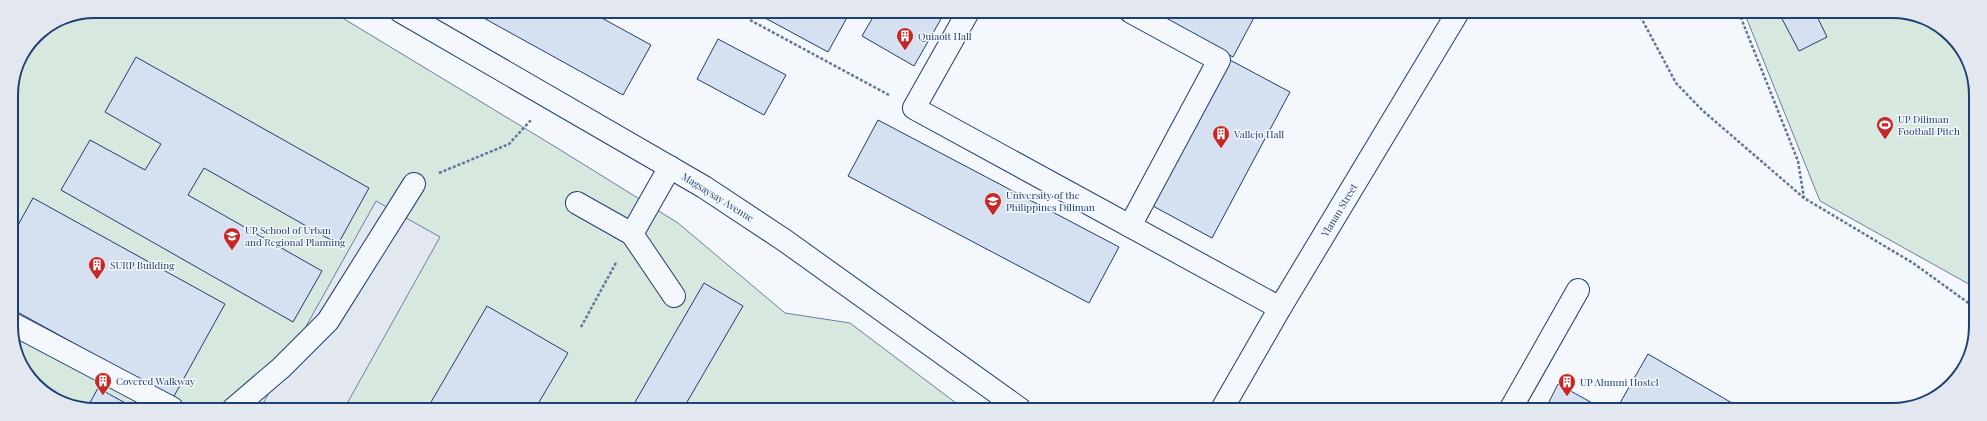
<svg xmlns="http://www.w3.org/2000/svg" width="1987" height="421" font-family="'Playfair Display',serif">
  <rect width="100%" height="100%" fill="#f4f7fb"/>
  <g fill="#d7e8df" stroke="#687fa3">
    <polygon points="95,11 331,11 554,146 678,223 785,313 850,323 964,409 79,408 36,386 13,343 11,90 17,63 36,35 63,17"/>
    <polygon points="1744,12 1908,13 1951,35 1974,78 1974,287 1820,201"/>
  </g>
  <polygon fill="#e3e8f0" stroke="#687fa3" points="376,201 440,237 344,409 260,409"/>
  <g fill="#d5e0f0" stroke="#1d3f73">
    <polygon points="471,11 589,11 651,45 623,95"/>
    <polygon points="754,12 850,12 828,52"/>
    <polygon points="876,12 945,12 914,66 862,36"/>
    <polygon points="1150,12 1257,12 1233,57"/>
    <polygon points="1786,12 1815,12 1827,37 1799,51 1780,15"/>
    <polygon points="718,39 786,75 764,115 697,79"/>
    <polygon points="136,57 369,188 338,244 204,168 188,195 322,271 293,322 61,190 90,140 145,170 161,144 105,112"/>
    <polygon points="1230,60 1290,92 1212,238 1153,206"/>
    <polygon points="878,120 1119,247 1089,303 848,176"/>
    <polygon points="33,198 225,304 173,398 12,309 12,236"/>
    <polygon points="704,283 743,306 683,409 631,409"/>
    <polygon points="487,306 568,353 535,409 427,409"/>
    <polygon points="1648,354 1744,410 1616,410"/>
    <polygon points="1558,384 1605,410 1545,410"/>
    <polygon points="98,388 129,405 127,408 87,408"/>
  </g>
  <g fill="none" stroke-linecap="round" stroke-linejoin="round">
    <defs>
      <g id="minor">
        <polyline points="400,11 704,187 784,240 1020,409"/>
        <polyline points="968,12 914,108 1280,308"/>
        <polyline points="577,203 632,234 674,296"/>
        <polyline points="1130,226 1219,60 1131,12"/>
        <polyline points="632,234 670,167"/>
        <polyline points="13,324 172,408"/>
        <polyline points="233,409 281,368 328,321 414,184"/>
        <polyline points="1222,409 1280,308 1458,12"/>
        <polyline points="1510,410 1578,290"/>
      </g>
    </defs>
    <use href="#minor" stroke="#1d3f73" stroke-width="24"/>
    <g stroke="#5e769c" stroke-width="2.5" stroke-dasharray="3 2" stroke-linecap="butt">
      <polyline points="1638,12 1676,83 1702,110 1804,198 1913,263 1974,307"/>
      <polyline points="1741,12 1741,18 1798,161 1804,198"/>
      <polyline points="750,20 889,95"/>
      <polyline points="439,173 509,144 531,120"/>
      <polyline points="581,327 617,261"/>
    </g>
    <use href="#minor" stroke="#f4f7fb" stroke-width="22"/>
  </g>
  <defs>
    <symbol id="building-pin" viewBox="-11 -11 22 30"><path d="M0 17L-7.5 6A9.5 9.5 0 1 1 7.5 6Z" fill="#c62828" stroke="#f4f7fb"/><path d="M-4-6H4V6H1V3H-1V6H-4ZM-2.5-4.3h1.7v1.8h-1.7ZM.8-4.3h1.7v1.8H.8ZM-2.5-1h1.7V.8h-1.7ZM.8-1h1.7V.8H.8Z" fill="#fff"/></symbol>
    <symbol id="stadium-pin" viewBox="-11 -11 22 30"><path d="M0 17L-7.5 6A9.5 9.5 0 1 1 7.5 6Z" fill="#c62828" stroke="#f4f7fb"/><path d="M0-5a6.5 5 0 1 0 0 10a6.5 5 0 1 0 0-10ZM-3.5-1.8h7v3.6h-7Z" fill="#fff"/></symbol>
    <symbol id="university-pin" viewBox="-11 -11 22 30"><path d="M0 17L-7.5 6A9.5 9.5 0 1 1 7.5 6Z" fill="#c62828" stroke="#f4f7fb"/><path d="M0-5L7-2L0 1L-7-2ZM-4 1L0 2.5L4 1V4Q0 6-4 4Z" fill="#fff"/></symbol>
  </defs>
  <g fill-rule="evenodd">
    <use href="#building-pin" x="895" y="26" width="20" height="27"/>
    <use href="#stadium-pin" x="1875" y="115" width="20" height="27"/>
    <use href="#building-pin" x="1211" y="124" width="20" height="27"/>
    <use href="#university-pin" x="983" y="191" width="20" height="27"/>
    <use href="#university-pin" x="222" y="226" width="20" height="27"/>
    <use href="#building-pin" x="87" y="255" width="20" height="27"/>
    <use href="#building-pin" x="93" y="371" width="20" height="27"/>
    <use href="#building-pin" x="1557" y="372" width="20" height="27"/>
  </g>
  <g text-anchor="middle" stroke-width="3" stroke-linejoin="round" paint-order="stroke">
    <g font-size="10" fill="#1d3f73" stroke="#f4f7fb" text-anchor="start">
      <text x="918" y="40">Quiaoit Hall</text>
      <text x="1898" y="123">UP Diliman<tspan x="1898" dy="12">Football Pitch</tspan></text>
      <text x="1234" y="138">Vallejo Hall</text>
      <text x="1006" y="199">University of the<tspan x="1006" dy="12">Philippines Diliman</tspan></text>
      <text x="245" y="234">UP School of Urban<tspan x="245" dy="12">and Regional Planning</tspan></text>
      <text x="110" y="269">SURP Building</text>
      <text x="116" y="385">Covered Walkway</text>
      <text x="1580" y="386">UP Alumni Hostel</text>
    </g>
    <g font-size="10" fill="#1d3f73" stroke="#f4f7fb">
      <text transform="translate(718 197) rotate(32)" y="4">Magsaysay Avenue</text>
      <text transform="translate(1339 210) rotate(-59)" y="4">Ylanan Street</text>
    </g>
  </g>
  <path d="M0 0H1987V421H0ZM95 18H1892A77 77 0 0 1 1969 95V326A77 77 0 0 1 1892 403H95A77 77 0 0 1 18 326V95A77 77 0 0 1 95 18Z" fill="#e3e8f0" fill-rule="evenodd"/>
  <path fill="none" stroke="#1d3f73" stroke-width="2" d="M95 18H1892A77 77 0 0 1 1969 95V326A77 77 0 0 1 1892 403H95A77 77 0 0 1 18 326V95A77 77 0 0 1 95 18Z"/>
</svg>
